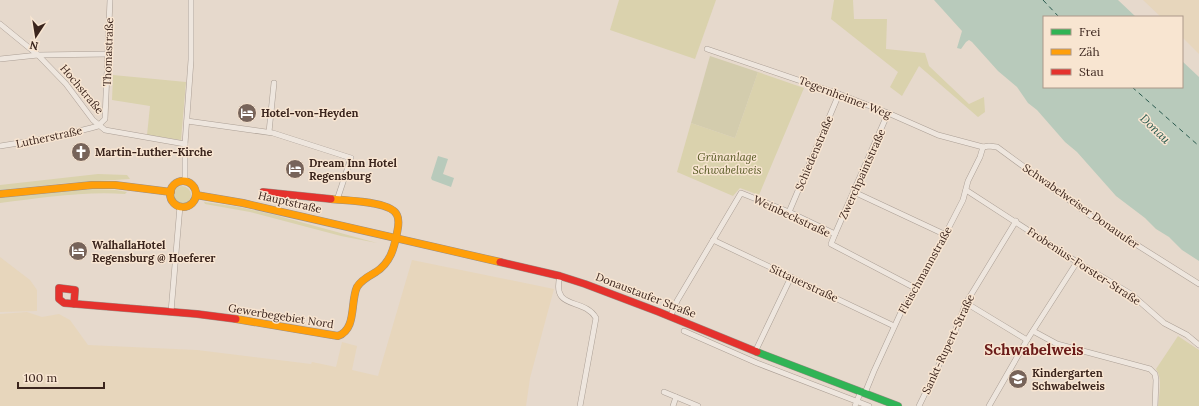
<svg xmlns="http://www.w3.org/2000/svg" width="1199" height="406" font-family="Lora,serif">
  <rect width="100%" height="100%" fill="#e6d9cc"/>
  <g fill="#e7d6bc">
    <polygon points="1143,0 1199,0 1199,54 1182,37 1182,17 1161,17"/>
    <polygon points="0,257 30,280 37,290 37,311 0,312"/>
    <polygon points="412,260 554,289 530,378 526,406 0,406 0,314 27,312 42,317 59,314 70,320 88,345 197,350 311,364 312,362 336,367 342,342 357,346 352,370 378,376"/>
  </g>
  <g fill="#dad2ad">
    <polygon points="619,0 716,0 695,59 610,30"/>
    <polygon points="834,0 853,0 854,19 887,19 886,49 925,53 929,66 969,104 984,97 985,112 978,117 919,66 902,96 890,87 898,72 831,19"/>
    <polygon points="758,72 804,88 759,195 740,188 733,196 677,172 691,123 735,138"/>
    <polygon points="113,75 186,82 181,140 147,135 150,106 112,100"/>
    <polygon points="98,174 127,175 130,179 67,183 0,190 0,185"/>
    <circle cx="182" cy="195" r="9"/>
    <path d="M 92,189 L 116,190 L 127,192 L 125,194 C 84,191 41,198 0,203 L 0,198 L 62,191 Z"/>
    <polygon points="204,202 239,207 275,215 377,243 341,236 250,212 205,204"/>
    <path d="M 1178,336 L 1199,350 L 1199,406 L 1158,406 C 1159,394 1163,379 1156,369 Z"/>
  </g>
  <polygon fill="#d3ccad" points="710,56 758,72 735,138 691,123"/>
  <g fill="#b8cabb">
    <polygon points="934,0 1118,0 1136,17 1044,17 1044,87 1182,87 1182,61 1199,77 1199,261 1182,250 1169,237 1156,229 1145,218 1116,196 1077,152 1065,142 1037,110 1028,103 1017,87 998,71 972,42 969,40 966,42 961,49 957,48 962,31"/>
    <polygon points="438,156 448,159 443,174 454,178 451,187 432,180 431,178"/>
  </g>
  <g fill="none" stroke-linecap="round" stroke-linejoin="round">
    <g stroke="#2b5b4f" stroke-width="1" stroke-dasharray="5 4" stroke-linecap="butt">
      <polyline points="1043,0 1059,17"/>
      <polyline points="1132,87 1199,146"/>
    </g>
    <defs>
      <g id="street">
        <polyline points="0,24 38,55 66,84 93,120 105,130 185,144"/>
        <polyline points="707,49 839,94 888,113 938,135 983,147 989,146 997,147 1091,216 1199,284"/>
        <polyline points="0,59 38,55 109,54"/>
        <polyline points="187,121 273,133 351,158 337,200"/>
        <polyline points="269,132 274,83"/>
        <polyline points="0,146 50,138 91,128 98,126 105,119 110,0"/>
        <polyline points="185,181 185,144 191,60 191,0"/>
        <polyline points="966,190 1077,262 1131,294 1164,323 1187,335 1199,345"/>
        <polyline points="854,192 946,235"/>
        <polyline points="789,212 839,94"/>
        <polyline points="835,234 888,113"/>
        <polyline points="713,240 894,326"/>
        <path d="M 560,276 C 551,311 584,297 596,318 L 580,406"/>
        <polyline points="966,303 1027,340"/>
        <polyline points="171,312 180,206"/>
        <polyline points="671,315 677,301 741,193 789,212 835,234 831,244 915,288"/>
        <polyline points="684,331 757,363 869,406"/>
        <polyline points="1033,331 1057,344 1150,369 1155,374 1156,380 1155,406"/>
        <polyline points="756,350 791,277"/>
        <polyline points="664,392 698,406"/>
        <polyline points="865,393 874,371 902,310 928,268 963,200 968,181 980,157 983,147"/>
        <polyline points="673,406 676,397"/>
        <polyline points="855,406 861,391"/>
        <polyline points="919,406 954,334 966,303 1016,221"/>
        <polyline points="989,406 1027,340 1077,262"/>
      </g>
      <polyline id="fast" points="757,352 898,406"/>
      <g id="slow">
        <circle cx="183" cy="194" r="13"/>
        <polyline points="0,194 92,185 115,185 171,192"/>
        <polyline points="196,195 243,203 500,262"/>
        <path d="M 236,319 L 338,336 C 357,329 350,302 357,287 C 361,280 369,276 376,272 C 390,263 394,249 397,233 C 398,227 400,221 397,215 C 391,201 346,201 331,199"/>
      </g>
      <g id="jam">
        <polyline points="263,192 331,199"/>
        <polyline points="500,262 560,276 585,284 659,312 757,352"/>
        <polyline points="74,304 75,290 59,288 59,299 64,303 197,314 236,319"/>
      </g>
    </defs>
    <use href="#street" stroke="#ab9f95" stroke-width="6"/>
    <use href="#fast" stroke="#9b8e85" stroke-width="8"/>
    <use href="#slow" stroke="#9b8e85" stroke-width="8"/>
    <use href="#jam" stroke="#9b8e85" stroke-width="8"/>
    <use href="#street" stroke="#eee6de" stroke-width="5"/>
    <use href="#fast" stroke="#30b455" stroke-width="7"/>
    <use href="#slow" stroke="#ff9f0a" stroke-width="7"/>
    <use href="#jam" stroke="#e5322d" stroke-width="7"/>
  </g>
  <defs>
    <symbol id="hotel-disc" viewBox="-11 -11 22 22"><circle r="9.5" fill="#77645a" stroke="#f8e5d1"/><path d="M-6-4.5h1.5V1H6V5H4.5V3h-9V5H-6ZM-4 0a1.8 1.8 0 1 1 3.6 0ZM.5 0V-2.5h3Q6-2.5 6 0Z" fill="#fff"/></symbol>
    <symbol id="church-disc" viewBox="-11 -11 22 22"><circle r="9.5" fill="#77645a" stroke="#f8e5d1"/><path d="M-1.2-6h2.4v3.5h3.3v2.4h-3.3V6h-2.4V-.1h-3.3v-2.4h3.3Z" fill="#fff"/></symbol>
    <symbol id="school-disc" viewBox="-11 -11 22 22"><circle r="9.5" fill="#77645a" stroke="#f8e5d1"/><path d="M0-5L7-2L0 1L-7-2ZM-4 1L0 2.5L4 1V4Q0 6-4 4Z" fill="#fff"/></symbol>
  </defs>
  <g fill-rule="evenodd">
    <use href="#hotel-disc" x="236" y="102" width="22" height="22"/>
    <use href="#church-disc" x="70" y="141" width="22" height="22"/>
    <use href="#hotel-disc" x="284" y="158" width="22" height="22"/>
    <use href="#hotel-disc" x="67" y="240" width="22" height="22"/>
    <use href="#school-disc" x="1007" y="368" width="22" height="22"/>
  </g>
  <g text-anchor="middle" stroke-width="3" stroke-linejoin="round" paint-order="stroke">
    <g font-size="11" fill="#3b251d" stroke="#f8e5d1">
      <text transform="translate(108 52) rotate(-88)" y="4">Thomastraße</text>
      <text transform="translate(82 89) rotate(50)" y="4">Hochstraße</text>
      <text transform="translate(845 97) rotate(21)" y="4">Tegernheimer Weg</text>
      <text transform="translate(49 137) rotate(-12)" y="4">Lutherstraße</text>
      <text transform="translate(814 153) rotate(-67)" y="4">Schiedenstraße</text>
      <text transform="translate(862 174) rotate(-66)" y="4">Zwerchpaintstraße</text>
      <text transform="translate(290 202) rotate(13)" y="4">Hauptstraße</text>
      <text transform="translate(1081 206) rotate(35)" y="4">Schwabelweiser Donauufer</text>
      <text transform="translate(792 216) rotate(25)" y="4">Weinbeckstraße</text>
      <text transform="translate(1084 266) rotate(33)" y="4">Frobenius-Forster-Straße</text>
      <text transform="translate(925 270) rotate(-61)" y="4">Fleischmannstraße</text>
      <text transform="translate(804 283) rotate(25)" y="4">Sittauerstraße</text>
      <text transform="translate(646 295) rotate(21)" y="4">Donaustaufer Straße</text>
      <text transform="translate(281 316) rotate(9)" y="4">Gewerbegebiet Nord</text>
      <text transform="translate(948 344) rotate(-65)" y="4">Sankt-Rupert-Straße</text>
    </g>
    <g font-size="11" font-weight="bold" fill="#3b251d" stroke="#f8e5d1" text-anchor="start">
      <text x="261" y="117">Hotel-von-Heyden</text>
      <text x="95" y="156">Martin-Luther-Kirche</text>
      <text x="309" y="167">Dream Inn Hotel<tspan x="309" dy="13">Regensburg</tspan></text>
      <text x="92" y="249">WalhallaHotel<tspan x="92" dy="13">Regensburg @ Hoeferer</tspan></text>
      <text x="1032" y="377">Kindergarten<tspan x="1032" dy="13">Schwabelweis</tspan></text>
    </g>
    <g font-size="11" font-style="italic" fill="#555822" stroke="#f8e5d1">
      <text x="727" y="161">Grünanlage<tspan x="727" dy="13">Schwabelweis</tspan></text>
    </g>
    <g font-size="12" font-style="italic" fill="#2b5b4f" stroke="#f8e5d1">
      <text transform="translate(1155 129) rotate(44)" y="4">Donau</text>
    </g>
    <g font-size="15" font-weight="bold" fill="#6a1b19" stroke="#f8e5d1">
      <text x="1034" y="355">Schwabelweis</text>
    </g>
  </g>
  <rect x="1043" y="16" width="140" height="72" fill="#f8e5d1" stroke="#ac9889"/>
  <rect x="1051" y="29" width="20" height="6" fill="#30b455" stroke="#ac9889"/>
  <text x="1079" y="36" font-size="12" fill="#3b251d">Frei</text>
  <rect x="1051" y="49" width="20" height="6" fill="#ff9f0a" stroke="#ac9889"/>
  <text x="1079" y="56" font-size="12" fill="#3b251d">Zäh</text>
  <rect x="1051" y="69" width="20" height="6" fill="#e5322d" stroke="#ac9889"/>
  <text x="1079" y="76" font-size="12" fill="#3b251d">Stau</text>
  <g transform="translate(36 36) rotate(192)" stroke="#f8e5d1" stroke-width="3" paint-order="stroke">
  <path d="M0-3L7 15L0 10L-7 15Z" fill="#3b251d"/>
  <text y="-6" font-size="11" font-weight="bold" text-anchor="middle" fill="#3b251d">N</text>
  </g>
  <path d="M18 382v6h86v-6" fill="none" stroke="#3b251d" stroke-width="2"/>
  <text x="24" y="382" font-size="12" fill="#3b251d" stroke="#f8e5d1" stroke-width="3" paint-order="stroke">100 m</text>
</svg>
